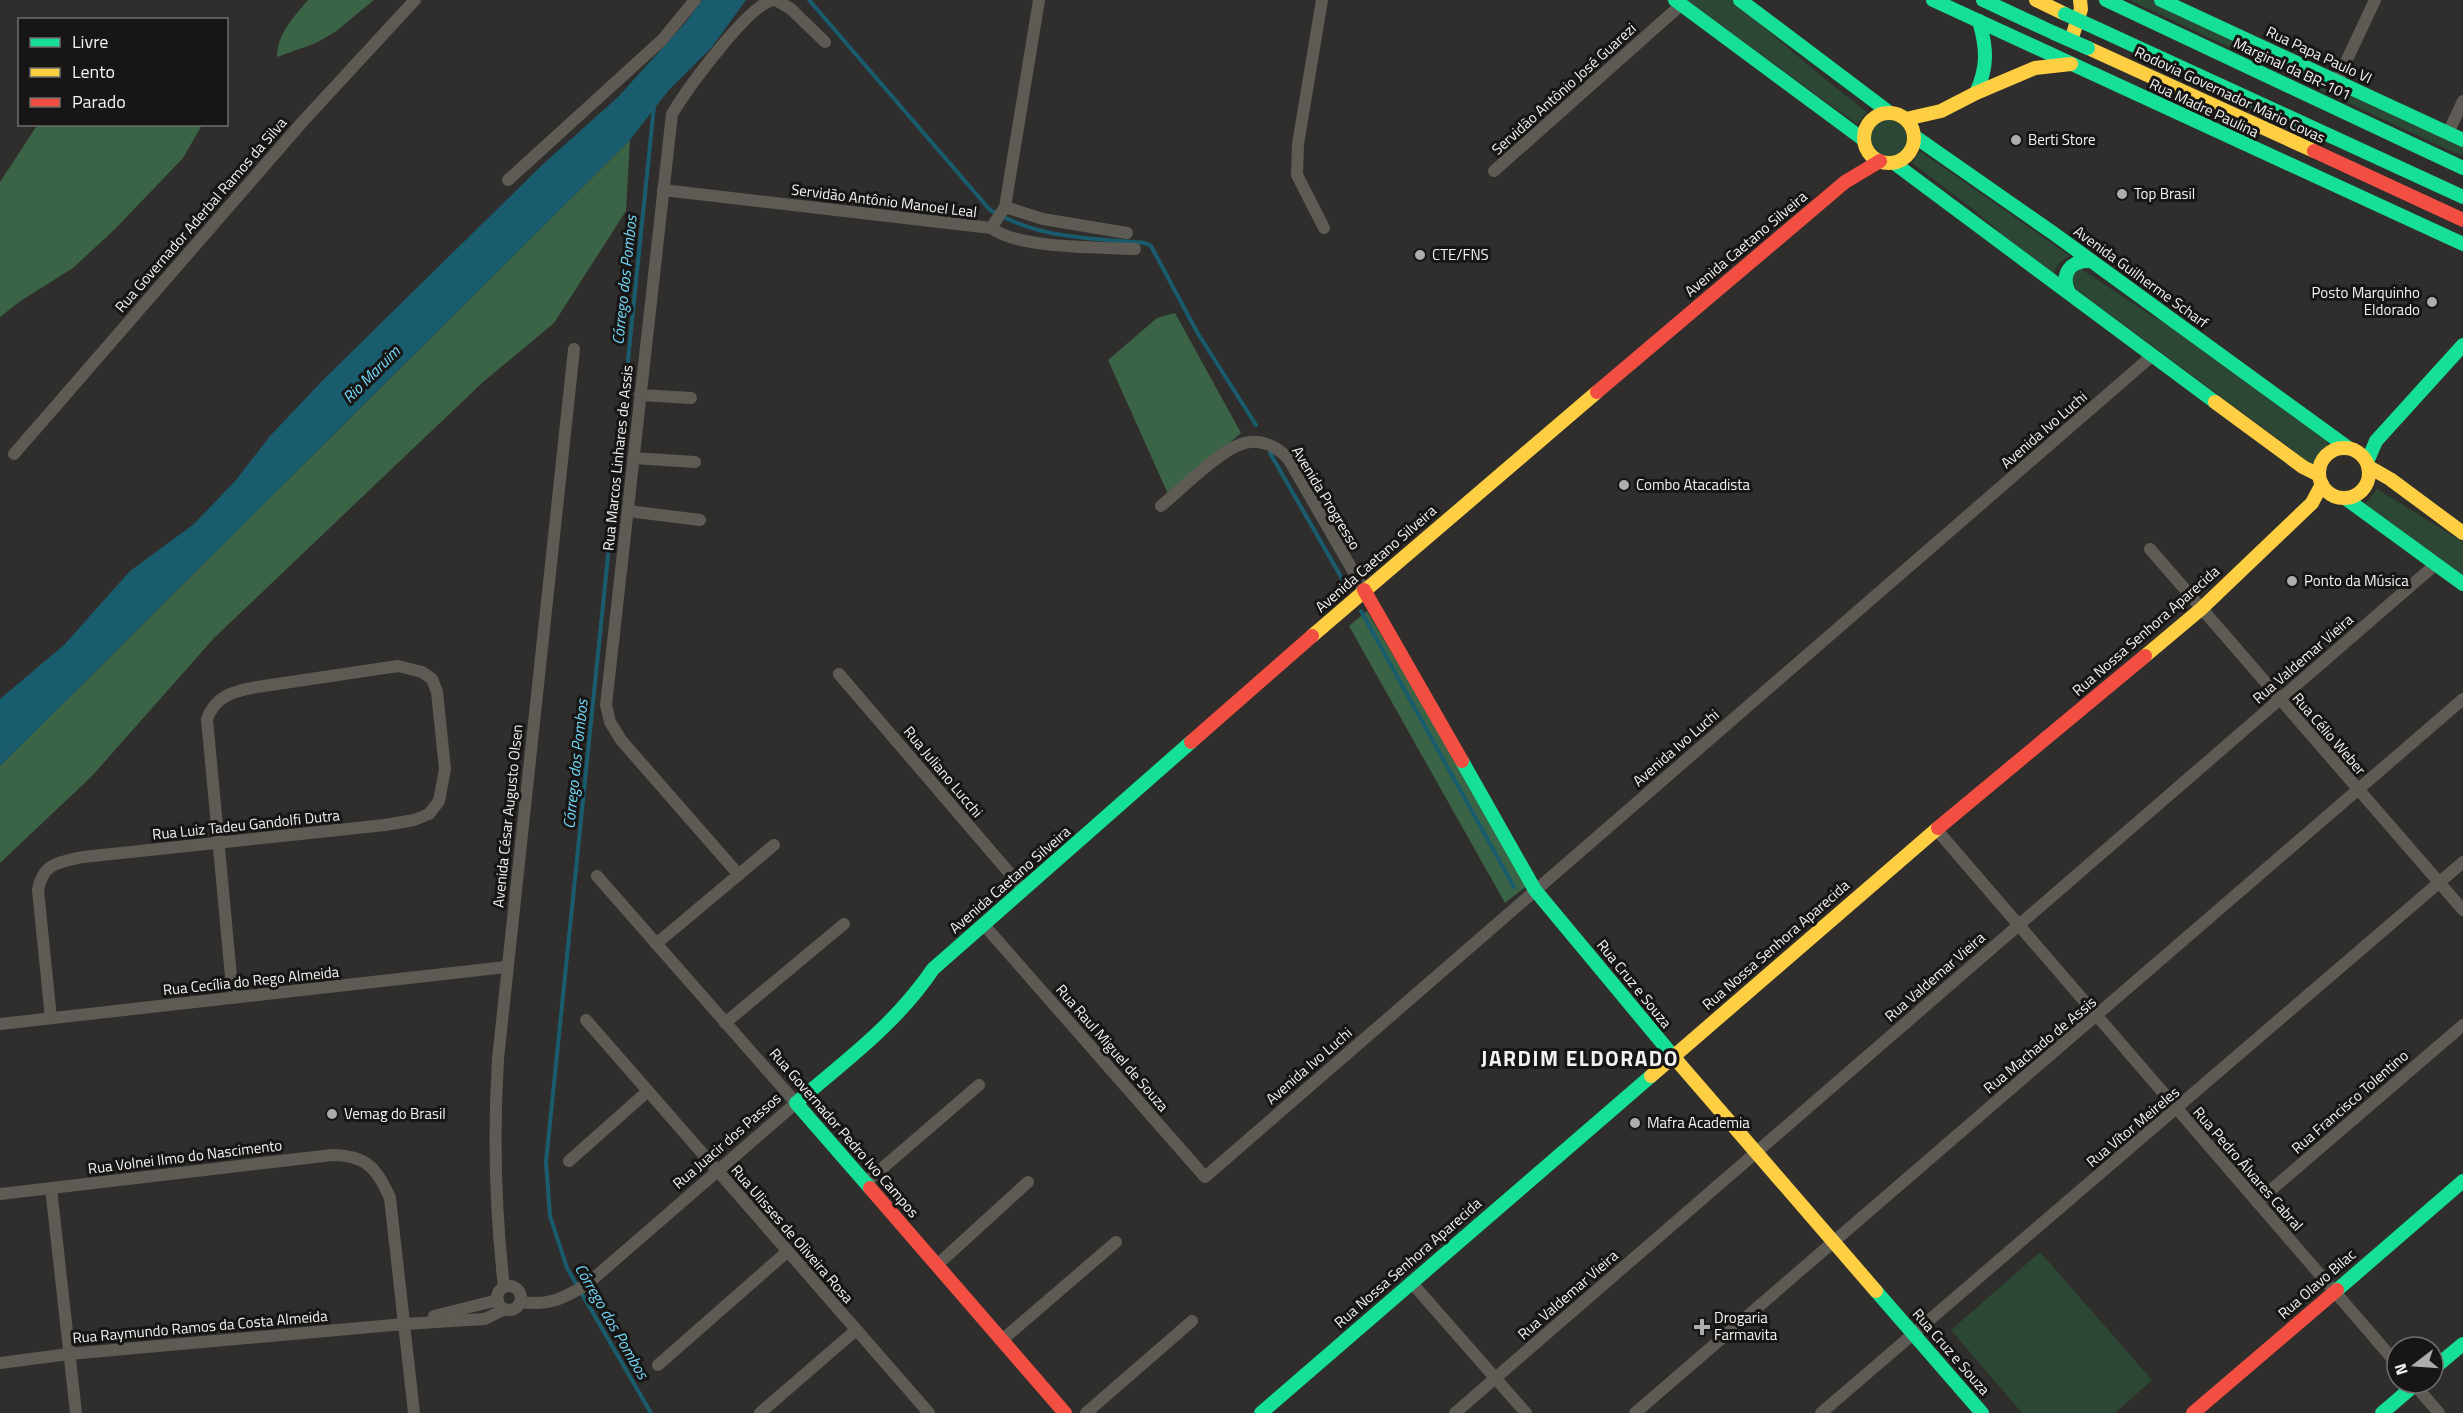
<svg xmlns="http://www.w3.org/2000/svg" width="2463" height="1413" font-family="'Titillium Web',sans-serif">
  <rect width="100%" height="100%" fill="#2f2e2c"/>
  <g fill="#2c4733">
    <polygon points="1686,0 1732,0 1826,80 1867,112 1857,124"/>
    <polygon points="2129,0 2153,0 2463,144 2463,155 2455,153"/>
    <circle cx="1889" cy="138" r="18"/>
    <path d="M 1920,151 L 2070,256 C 2059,261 2055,267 2053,279 L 1974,210 L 1912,163 Z"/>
    <polygon points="2081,269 2152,316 2174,327 2327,441 2327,448 2313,465 2077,290 2072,282 2072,275"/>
    <polygon points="2377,489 2463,542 2463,581 2363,507"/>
    <polygon points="2040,1252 2152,1380 2115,1413 2022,1413 1951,1330"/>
  </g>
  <g fill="#3b6446">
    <path d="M 308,0 L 374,0 L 335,32 L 316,43 L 277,57 C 277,34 294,17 308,0 Z"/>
    <polygon points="38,124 202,125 183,158 115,229 73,268 19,302 0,317 0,182"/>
    <polygon points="630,140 626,211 554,323 483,382 214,638 92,776 0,863 0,766"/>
    <polygon points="1175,313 1241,433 1168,494 1108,360 1157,318"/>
    <polygon points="1367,611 1529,884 1505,903 1349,626"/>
  </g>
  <polygon fill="#195c6e" points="702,0 746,0 712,47 668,91 630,140 0,766 0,699 64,645 130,571 194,524 236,480 270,436 323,380 542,165 618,97 686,22"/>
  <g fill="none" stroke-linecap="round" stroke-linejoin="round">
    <g stroke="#195c6e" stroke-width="4">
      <path d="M 809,0 L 990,210 C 1039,239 1089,238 1145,243 L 1151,246 L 1197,332 L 1256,425"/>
      <polyline points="1270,453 1344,582"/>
      <polyline points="1361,611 1514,887"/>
      <polyline points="651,1413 567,1268 550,1216 546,1162 654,106"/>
    </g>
    <g stroke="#5e5b54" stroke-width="12">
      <polyline points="776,0 791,9 825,42"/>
      <polyline points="1039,0 1005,207 1043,219 1127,233"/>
      <polyline points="1322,0 1298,144 1297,175 1324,228"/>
      <polyline points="2337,81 2375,0"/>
      <polyline points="2448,133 2463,101"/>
      <polyline points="1494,171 1682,4"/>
      <polyline points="508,180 662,40 695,0"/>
      <path d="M 663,190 L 991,228 C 1019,249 1098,247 1135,249"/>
      <polyline points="991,228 1005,207"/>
      <polyline points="640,395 691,398"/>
      <polyline points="14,454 305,119 415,0"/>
      <polyline points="633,458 695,462"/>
      <path d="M 1161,506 C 1179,491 1219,452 1239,445 C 1257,437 1277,445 1289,460 L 1364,590"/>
      <polyline points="628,511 700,520"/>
      <polyline points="2150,549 2463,910"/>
      <polyline points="839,674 1024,890"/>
      <polyline points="1936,829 2397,1364"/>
      <path d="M 739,875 L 621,740 L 610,722 L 606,705 L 672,114 C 687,89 746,8 772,0"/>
      <polyline points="984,925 1205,1177 2153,355"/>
      <polyline points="656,944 774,845"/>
      <path d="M 51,1018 L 38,890 C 43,863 59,862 83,857 L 385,825 L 414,820 L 429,814 L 439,801 L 445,769 L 437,692 L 432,679 L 422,672 L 398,666 L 257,687 C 234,691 215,696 207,719 L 233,998"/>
      <polyline points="586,1020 929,1413"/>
      <polyline points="725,1023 844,924"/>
      <polyline points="0,1024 506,967"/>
      <polyline points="569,1161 648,1091"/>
      <polyline points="865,1183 979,1085"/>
      <polyline points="51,1188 76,1413"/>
      <path d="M 0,1194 L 332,1155 C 366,1155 377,1168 390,1198 L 414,1413"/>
      <polyline points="2257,1202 2463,1025"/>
      <polyline points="937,1265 1028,1182"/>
      <polyline points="1411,1282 1526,1413"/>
      <circle cx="509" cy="1298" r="12"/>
      <path d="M 504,1287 C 495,1208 493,1139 498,1059 L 574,349"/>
      <path d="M 520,1302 C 549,1306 562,1299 586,1285 L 796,1103 L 597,876"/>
      <polyline points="434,1316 498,1300"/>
      <polyline points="1002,1340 1116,1242"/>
      <polyline points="0,1363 69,1354 404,1324 485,1319 505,1309"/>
      <polyline points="658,1365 788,1251"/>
      <polyline points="2413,1383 2439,1413"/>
      <polyline points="760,1413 856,1330"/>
      <polyline points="1086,1413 1192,1321"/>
      <polyline points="1455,1413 2436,564"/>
      <polyline points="1635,1413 2463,699"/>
      <polyline points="1821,1413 2463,862"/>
    </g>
    <g stroke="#16e098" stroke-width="14">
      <polyline points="1675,0 1864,140"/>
      <polyline points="1740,0 1890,113"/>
      <polyline points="1933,0 2463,244"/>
      <polyline points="1983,0 2054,33"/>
      <polyline points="2106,0 2463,168"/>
      <polyline points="2161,0 2463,140"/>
      <polyline points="2098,29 2463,197"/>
      <path d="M 1976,93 C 1988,67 1987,48 1979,21"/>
      <polyline points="1914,136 2053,233 2347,447"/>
      <polyline points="1894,163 2215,402"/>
      <path d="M 2069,293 C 2060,274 2070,260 2091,261"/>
      <polyline points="2367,462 2376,441 2463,345"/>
      <polyline points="2345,498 2463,584"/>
      <polyline points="1462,761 1535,890 1678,1062"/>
      <path d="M 870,1188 L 796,1103 C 846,1060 896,1024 933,969 L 1191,742"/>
      <polyline points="2337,1290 2463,1181"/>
      <polyline points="1876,1291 1982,1413"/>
      <polyline points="2433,1369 2463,1344"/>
      <polyline points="1261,1413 1651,1076"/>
      <polyline points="2382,1413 2417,1383"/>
    </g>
    <g stroke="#ffcf43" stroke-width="14">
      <polyline points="2036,0 2065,14"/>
      <polyline points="2073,34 2081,9 2080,0"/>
      <polyline points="2088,48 2314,151"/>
      <circle cx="1889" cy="138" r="25"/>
      <polyline points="1906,119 1941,111 1976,93 2035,68 2071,64"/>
      <polyline points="2215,402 2303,467 2319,475"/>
      <circle cx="2344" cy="473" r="25"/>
      <polyline points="2369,467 2390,479 2463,533"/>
      <polyline points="1312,636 1597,392"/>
      <polyline points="2145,656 2201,609 2312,503 2322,484"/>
      <polyline points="1678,1062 1876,1291"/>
      <polyline points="1651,1076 1938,828"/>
    </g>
    <g stroke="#f24e42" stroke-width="14">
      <polyline points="2314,151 2463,220"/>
      <polyline points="1597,392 1845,182 1880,161"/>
      <polyline points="1364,590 1462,761"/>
      <polyline points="1191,742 1312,636"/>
      <polyline points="1938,828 2145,656"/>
      <polyline points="870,1188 1065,1413"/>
      <polyline points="2193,1413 2337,1290"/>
    </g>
    <g stroke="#16e098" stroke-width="14">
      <polyline points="2065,14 2098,29"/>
      <polyline points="2054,33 2088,48"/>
    </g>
  </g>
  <g fill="#aeadab" stroke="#171615" stroke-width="2">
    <circle cx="2016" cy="140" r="6"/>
    <circle cx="2122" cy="194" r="6"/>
    <circle cx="1420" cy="255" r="6"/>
    <circle cx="2432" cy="302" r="6"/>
    <circle cx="1624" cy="485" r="6"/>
    <circle cx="2292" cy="581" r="6"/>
    <circle cx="332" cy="1114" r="6"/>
    <circle cx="1635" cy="1123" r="6"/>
    <path d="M1699 1318h6v6h6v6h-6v6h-6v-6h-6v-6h6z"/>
  </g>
  <g text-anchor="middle" stroke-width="6" stroke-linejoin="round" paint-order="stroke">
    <g font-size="15" fill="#f3f2f0" stroke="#171615">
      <text transform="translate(2319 55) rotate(25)" y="5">Rua Papa Paulo VI</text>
      <text transform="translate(2292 69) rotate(25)" y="5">Marginal da BR-101</text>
      <text transform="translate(1564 89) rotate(-42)" y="5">Servidão Antônio José Guarezi</text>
      <text transform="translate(2230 95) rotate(25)" y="5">Rodovia Governador Mário Covas</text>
      <text transform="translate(2204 108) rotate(25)" y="5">Rua Madre Paulina</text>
      <text transform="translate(884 201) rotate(7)" y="5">Servidão Antônio Manoel Leal</text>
      <text transform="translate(201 215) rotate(-49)" y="5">Rua Governador Aderbal Ramos da Silva</text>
      <text transform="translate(1746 244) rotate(-40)" y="5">Avenida Caetano Silveira</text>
      <text transform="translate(2141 277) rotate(36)" y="5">Avenida Guilherme Scharf</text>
      <text transform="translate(2044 430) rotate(-41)" y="5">Avenida Ivo Luchi</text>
      <text transform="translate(618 458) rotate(-84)" y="5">Rua Marcos Linhares de Assis</text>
      <text transform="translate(1326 498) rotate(59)" y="5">Avenida Progresso</text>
      <text transform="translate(1376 559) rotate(-41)" y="5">Avenida Caetano Silveira</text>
      <text transform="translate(2146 631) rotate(-41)" y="5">Rua Nossa Senhora Aparecida</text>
      <text transform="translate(2303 659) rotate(-41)" y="5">Rua Valdemar Vieira</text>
      <text transform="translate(2329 734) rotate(49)" y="5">Rua Célio Weber</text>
      <text transform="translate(1676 748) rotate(-41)" y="5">Avenida Ivo Luchi</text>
      <text transform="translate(943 772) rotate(50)" y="5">Rua Juliano Lucchi</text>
      <text transform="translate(508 816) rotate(-84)" y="5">Avenida César Augusto Olsen</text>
      <text transform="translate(246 825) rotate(-6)" y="5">Rua Luiz Tadeu Gandolfi Dutra</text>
      <text transform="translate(1010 880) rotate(-41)" y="5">Avenida Caetano Silveira</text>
      <text transform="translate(1776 945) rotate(-41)" y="5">Rua Nossa Senhora Aparecida</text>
      <text transform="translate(1935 977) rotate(-41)" y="5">Rua Valdemar Vieira</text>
      <text transform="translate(251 981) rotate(-6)" y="5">Rua Cecília do Rego Almeida</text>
      <text transform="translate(1634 984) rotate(51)" y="5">Rua Cruz e Souza</text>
      <text transform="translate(2040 1045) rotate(-40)" y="5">Rua Machado de Assis</text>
      <text transform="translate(1112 1048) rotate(49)" y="5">Rua Raul Miguel de Souza</text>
      <text transform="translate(1309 1066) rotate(-41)" y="5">Avenida Ivo Luchi</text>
      <text transform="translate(2350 1102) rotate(-41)" y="5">Rua Francisco Tolentino</text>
      <text transform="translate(2133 1127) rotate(-40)" y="5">Rua Vítor Meireles</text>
      <text transform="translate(844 1133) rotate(49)" y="5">Rua Governador Pedro Ivo Campos</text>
      <text transform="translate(727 1141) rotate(-41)" y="5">Rua Juacir dos Passos</text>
      <text transform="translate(185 1157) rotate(-7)" y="5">Rua Volnei Ilmo do Nascimento</text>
      <text transform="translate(2248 1169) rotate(49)" y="5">Rua Pedro Álvares Cabral</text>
      <text transform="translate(792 1234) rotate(49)" y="5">Rua Ulisses de Oliveira Rosa</text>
      <text transform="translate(1408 1263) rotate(-41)" y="5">Rua Nossa Senhora Aparecida</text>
      <text transform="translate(2317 1284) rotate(-41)" y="5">Rua Olavo Bilac</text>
      <text transform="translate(1568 1295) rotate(-41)" y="5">Rua Valdemar Vieira</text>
      <text transform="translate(200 1327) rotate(-5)" y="5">Rua Raymundo Ramos da Costa Almeida</text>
      <text transform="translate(1951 1352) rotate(49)" y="5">Rua Cruz e Souza</text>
    </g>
    <g font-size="15" fill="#f3f2f0" stroke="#171615" text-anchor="start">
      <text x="2028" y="145">Berti Store</text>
      <text x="2134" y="199">Top Brasil</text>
      <text x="1432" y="260">CTE/FNS</text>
      <text x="2420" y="298" text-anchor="end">Posto Marquinho<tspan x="2420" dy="17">Eldorado</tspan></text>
      <text x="1636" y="490">Combo Atacadista</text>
      <text x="2304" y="586">Ponto da Música</text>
      <text x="344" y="1119">Vemag do Brasil</text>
      <text x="1647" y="1128">Mafra Academia</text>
      <text x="1714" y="1323">Drogaria<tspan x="1714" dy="17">Farmavita</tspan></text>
    </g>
    <g font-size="16" font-style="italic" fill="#72d8f8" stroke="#171615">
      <text transform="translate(624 280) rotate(-84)" y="6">Córrego dos Pombos</text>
      <text transform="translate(371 374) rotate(-45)" y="6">Rio Maruim</text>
      <text transform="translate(575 764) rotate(-84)" y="6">Córrego dos Pombos</text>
      <text transform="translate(612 1321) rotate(60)" y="6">Córrego dos Pombos</text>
    </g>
    <g font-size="21" font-weight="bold" letter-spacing="1.5" fill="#f3f2f0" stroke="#171615">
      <text x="1580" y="1066">JARDIM ELDORADO</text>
    </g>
  </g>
  <rect x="18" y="18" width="210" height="108" fill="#171615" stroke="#6f6e6d" stroke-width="1.5"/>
  <rect x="30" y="38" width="30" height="9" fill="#16e098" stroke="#6f6e6d" stroke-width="1.5"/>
  <text x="72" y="48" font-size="18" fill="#f3f2f0">Livre</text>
  <rect x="30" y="68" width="30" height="9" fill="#ffcf43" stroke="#6f6e6d" stroke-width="1.5"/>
  <text x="72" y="78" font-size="18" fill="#f3f2f0">Lento</text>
  <rect x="30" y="98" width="30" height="9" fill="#f24e42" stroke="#6f6e6d" stroke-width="1.5"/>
  <text x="72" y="108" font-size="18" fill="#f3f2f0">Parado</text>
  <g transform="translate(2415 1365) rotate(253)"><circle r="28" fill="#171615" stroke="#6f6e6d" stroke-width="1.5"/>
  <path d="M0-4.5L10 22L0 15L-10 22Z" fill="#aeadab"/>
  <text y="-9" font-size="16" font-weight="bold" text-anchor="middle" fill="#f3f2f0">N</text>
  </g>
</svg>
